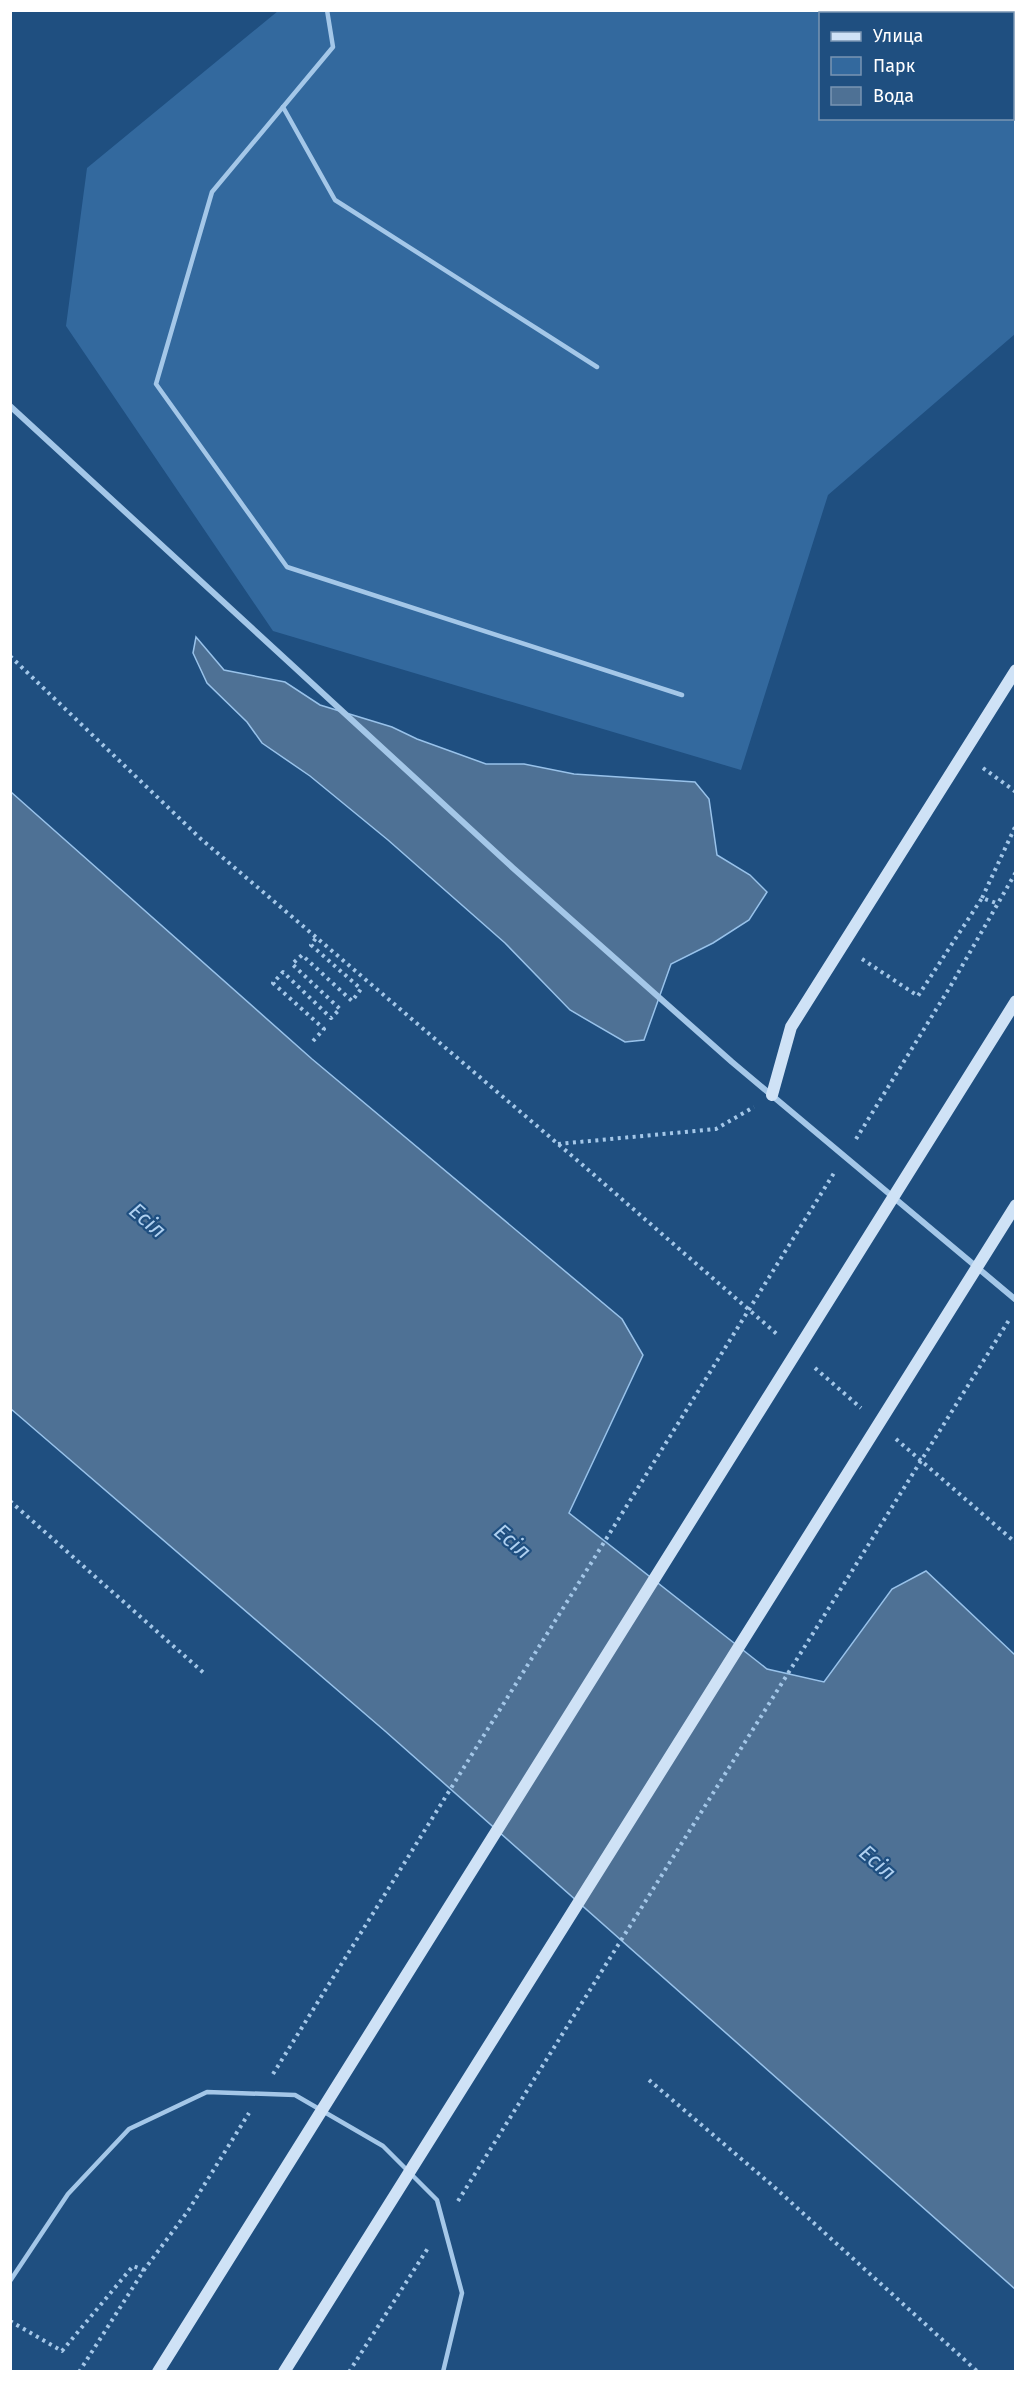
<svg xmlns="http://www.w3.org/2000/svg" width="1026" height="2382" font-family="'Fira Sans',sans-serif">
  <rect width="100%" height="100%" fill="#1f4f80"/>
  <path fill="#33699e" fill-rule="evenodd" d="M 278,11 L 1015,11 L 1015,334 L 828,495 L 741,770 L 273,631 L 66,326 L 87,168 ZM 820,14 L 1012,14 L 1012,118 L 820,118 Z"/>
  <g fill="#4e7195" stroke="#98c2ea" stroke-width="1.5">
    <polygon points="196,637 224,670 285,682 320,705 392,727 417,739 486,764 524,764 574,774 695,782 709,799 717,855 750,875 767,892 749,920 713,943 671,964 644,1040 625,1042 570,1010 505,943 388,840 310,776 262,743 247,722 207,683 193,653"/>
    <polygon points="11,792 312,1059 622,1319 643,1355 569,1513 767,1669 824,1682 892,1589 926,1571 1015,1655 1015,2289 385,1731 11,1409"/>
  </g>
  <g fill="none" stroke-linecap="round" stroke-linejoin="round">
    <g stroke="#a4c7e8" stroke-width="4" stroke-dasharray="3 4.5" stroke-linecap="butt">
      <polyline points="10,656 201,839 585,1167 778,1335"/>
      <polyline points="983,768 1016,792"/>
      <polyline points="982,898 1016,825"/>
      <polyline points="862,959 918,996 982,898 996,903"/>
      <polyline points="313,1041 324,1029 273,983 283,972 331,1018 340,1009 292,964 302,955 352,1001 361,989 311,945 316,938"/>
      <polyline points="856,1139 950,987 1016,872"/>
      <polyline points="558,1144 716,1129 754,1107"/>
      <polyline points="815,1368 861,1408"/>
      <polyline points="896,1439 1016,1543"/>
      <polyline points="10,1501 206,1675"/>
      <polyline points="273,2074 834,1173"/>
      <polyline points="649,2080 773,2186 978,2372"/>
      <polyline points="458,2201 1009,1320"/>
      <polyline points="10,2321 62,2351 133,2266 144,2270"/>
      <polyline points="79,2372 144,2270 188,2211 249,2113"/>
      <polyline points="349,2372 428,2248"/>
    </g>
    <g stroke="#a4c7e8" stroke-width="4.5">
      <polyline points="327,10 333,47 212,192 156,384 287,567 682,695"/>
      <polyline points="989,10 992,14"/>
      <polyline points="1012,40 1016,43"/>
      <polyline points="283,107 335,200 597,367"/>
      <polyline points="10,2281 68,2194 129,2129 207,2092 295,2095 383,2146 437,2200 462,2293 443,2372"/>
    </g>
    <polyline stroke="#a4c7e8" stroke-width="6" points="10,406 513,868 732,1062 1016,1300"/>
    <g stroke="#cfe2f6" stroke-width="12">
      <polyline points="772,1095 791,1027 1016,670"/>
      <polyline points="158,2372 1016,1001"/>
      <polyline points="284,2372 1016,1205"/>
    </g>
  </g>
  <g text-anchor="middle" stroke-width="4.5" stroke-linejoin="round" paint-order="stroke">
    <g font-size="22" font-style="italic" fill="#afd0f0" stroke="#1f4f80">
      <text transform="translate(148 1220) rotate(41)" y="8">Есіл</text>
      <text transform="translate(513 1541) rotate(41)" y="8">Есіл</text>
      <text transform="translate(878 1862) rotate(41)" y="8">Есіл</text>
    </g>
  </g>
  <rect width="1026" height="2382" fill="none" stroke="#ffffff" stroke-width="24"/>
  <rect x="819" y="12" width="195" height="108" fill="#1f4f80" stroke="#7995b3" stroke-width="1.5"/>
  <rect x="831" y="32" width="30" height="9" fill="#cfe2f6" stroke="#7995b3" stroke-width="1.5"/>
  <text x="873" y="42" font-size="18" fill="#ffffff">Улица</text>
  <rect x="831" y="57" width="30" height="18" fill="#33699e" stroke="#7995b3" stroke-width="1.5"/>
  <text x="873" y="72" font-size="18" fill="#ffffff">Парк</text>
  <rect x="831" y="87" width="30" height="18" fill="#4e7195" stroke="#7995b3" stroke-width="1.5"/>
  <text x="873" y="102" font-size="18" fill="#ffffff">Вода</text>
</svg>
